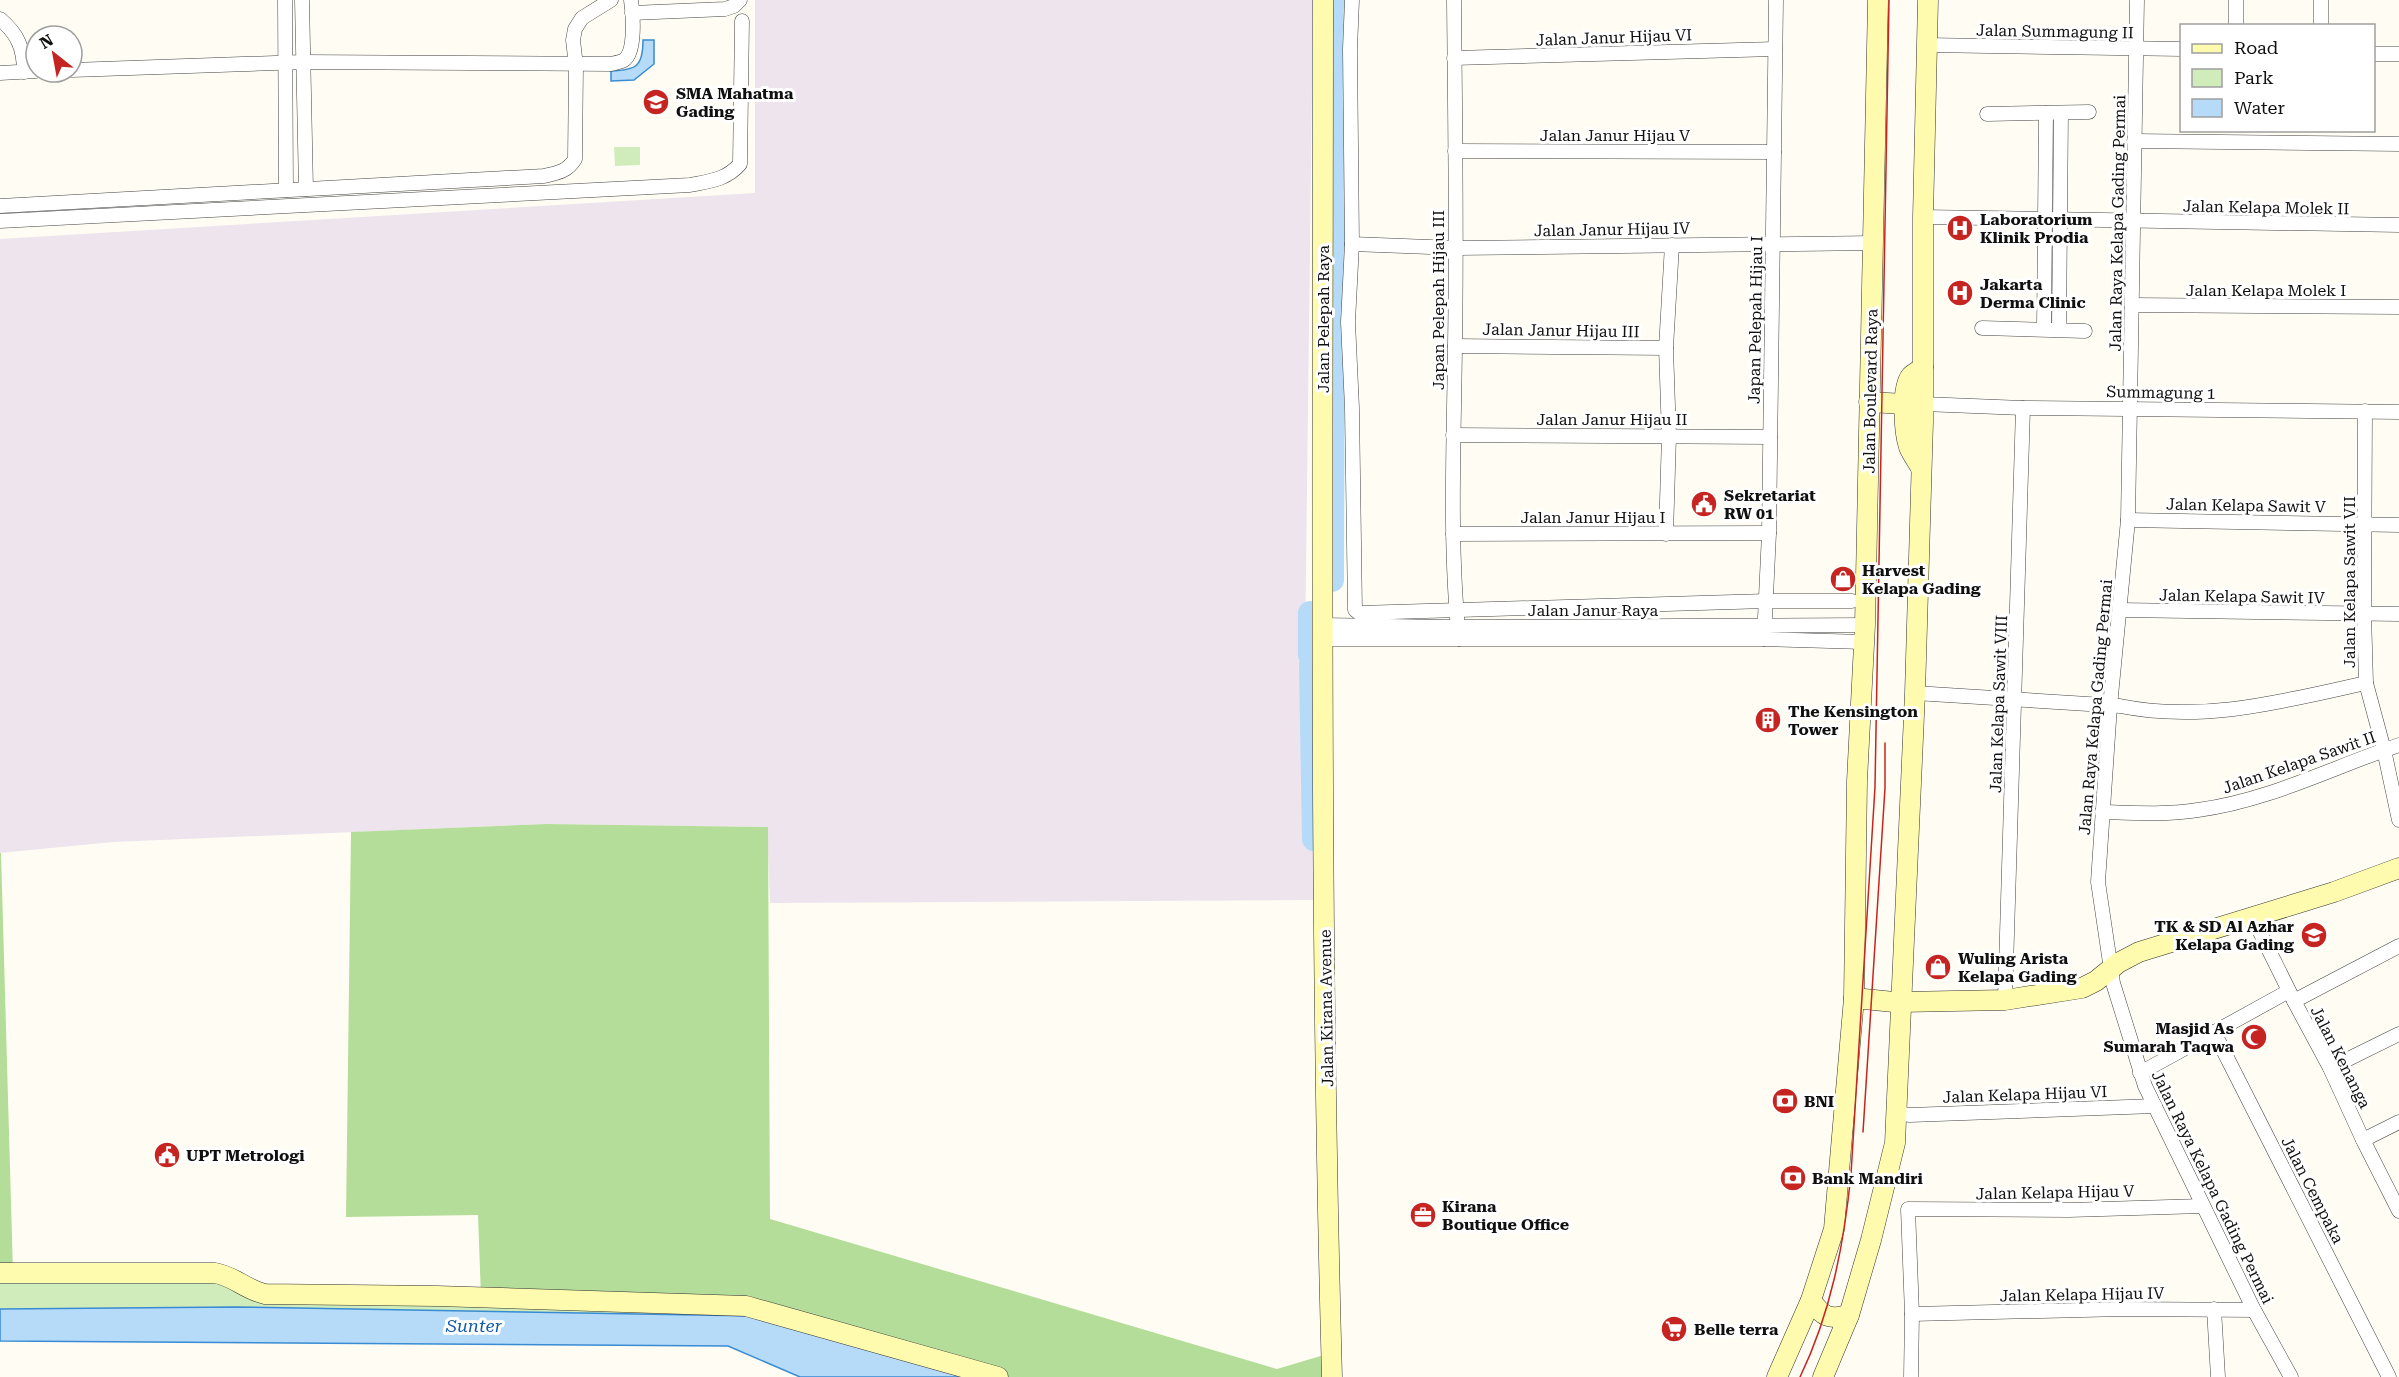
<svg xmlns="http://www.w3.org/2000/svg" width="2399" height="1377" font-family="'Roboto Serif',serif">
  <rect width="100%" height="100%" fill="#fffdf3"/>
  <polygon fill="#eee4ee" points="755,0 1313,0 1305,656 1315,900 770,903 767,827 547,824 113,842 0,853 0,239 755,193"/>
  <g fill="#d0ecba">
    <polygon points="614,147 640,147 640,165 615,166"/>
    <polygon points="0,1274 239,1283 755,1316 215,1307 0,1309"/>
  </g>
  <g fill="#b3dd98">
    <polygon points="547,824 768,827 770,1219 1277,1369 1324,1355 1324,1377 993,1377 746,1306 481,1297 478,1215 346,1217 351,832"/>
    <polygon points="0,853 1,853 13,1273 0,1273"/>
  </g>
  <g fill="#b5dbf9" stroke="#398bd3" stroke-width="1.5">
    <path d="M 643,40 L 654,40 L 654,64 L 634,80 L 611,81 L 611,71 C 636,70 643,67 643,40 Z"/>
    <polygon points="235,1307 755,1316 978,1377 800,1377 728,1346 0,1341 0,1309"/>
  </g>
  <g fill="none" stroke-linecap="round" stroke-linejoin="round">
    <g stroke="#b5dbf9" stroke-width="24">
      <polyline points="1332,580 1334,0"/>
      <polyline points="1310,613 1310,655"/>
      <polyline points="1311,665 1314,839"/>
    </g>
    <defs>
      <g id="street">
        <polyline points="285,0 286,190"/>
        <polyline points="302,0 306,189"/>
        <polyline points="1352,0 1350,49 1352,244 1348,322 1352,408 1355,610 1359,613 1767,601 1852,601"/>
        <path d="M 1454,0 C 1455,115 1457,230 1455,345 C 1454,443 1449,542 1459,639"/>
        <polyline points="2137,0 2128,520 2110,706 2098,882 2113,983 2145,1086 2254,1310 2291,1377"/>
        <polyline points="632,13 725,9 734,6 740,0"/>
        <path d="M 0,19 C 18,34 24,49 24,72"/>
        <polyline points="2236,26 2236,0"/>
        <polyline points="2321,26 2321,0"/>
        <polyline points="1927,45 2182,49"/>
        <polyline points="2374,54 2399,54"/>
        <polyline points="1454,58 1775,49"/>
        <path d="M 72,70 L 303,62 L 611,64 C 615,63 621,62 624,60 C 636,52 633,13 631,0"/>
        <polyline points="0,73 36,71"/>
        <polyline points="1987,114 2089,112"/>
        <polyline points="2134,141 2399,144"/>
        <polyline points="1455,151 1774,152"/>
        <path d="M 0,206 L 544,176 C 558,173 568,171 575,159 L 576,66 L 573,40 L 575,29 L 582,18 L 611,0"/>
        <polyline points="1923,217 2399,225"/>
        <path d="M 0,221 L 690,185 C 710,181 726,180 740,164 L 742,21"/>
        <polyline points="1352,244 1456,248 1874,243"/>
        <polyline points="2132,305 2399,307"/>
        <polyline points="1982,328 2085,331"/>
        <polyline points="2044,329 2046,113"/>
        <polyline points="2059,329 2061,113"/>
        <polyline points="1455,346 1666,348"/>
        <polyline points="1923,404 2023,408 2399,412"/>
        <polyline points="2365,411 2364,614 2366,683 2384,750 2399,820"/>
        <polyline points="1453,435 1770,437"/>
        <polyline points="2128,520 2399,525"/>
        <polyline points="1453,534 1769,533"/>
        <polyline points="1666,534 1669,436 1666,348 1672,245"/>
        <polyline points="2120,610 2399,614"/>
        <polyline points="1322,625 1449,627 1865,625"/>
        <polyline points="1321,639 1764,639 1864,642"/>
        <polyline points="1764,639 1769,533 1776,0"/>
        <path d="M 1915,693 L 2120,706 C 2204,723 2284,701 2366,683"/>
        <path d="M 2102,812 C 2133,813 2168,815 2198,810 C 2268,801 2333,767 2399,745"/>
        <polyline points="2253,918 2294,1001 2330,1068 2363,1140 2399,1211"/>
        <polyline points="2005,1000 2023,408"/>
        <polyline points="2294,1001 2399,946"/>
        <polyline points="2214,1032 2389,1377"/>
        <polyline points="2330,1068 2399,1034"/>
        <polyline points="2140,1073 2289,991"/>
        <polyline points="1896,1113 1910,1115 2155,1106"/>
        <polyline points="2363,1140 2399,1122"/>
        <polyline points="2214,1309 2218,1377"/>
        <polyline points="1912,1314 2124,1309 2254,1310"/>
        <polyline points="1911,1377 1912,1314 1908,1209 2069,1210 2203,1206"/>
      </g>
      <g id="secondary">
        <path d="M 1323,0 C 1323,459 1319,918 1332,1377"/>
        <polyline points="1869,402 1905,404"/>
        <path d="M 1921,468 C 1917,461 1912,454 1909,447 C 1904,432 1901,388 1911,376 C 1914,373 1920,370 1923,367"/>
        <polyline points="1854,998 1894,1002"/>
        <polyline points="1902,1002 2005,1000 2082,988 2096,981 2118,963 2139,952 2334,892 2399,868"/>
        <path d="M 0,1273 L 215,1273 C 234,1276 246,1290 265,1294 L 437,1296 L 746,1306 L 998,1377"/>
        <path d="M 1811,1300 C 1822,1317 1830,1320 1849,1315"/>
        <polyline points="1777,1377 1811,1300 1834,1229 1854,998 1857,781 1865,625 1878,0"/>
        <polyline points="1823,1377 1849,1315 1871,1240 1895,1143 1915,693 1923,422 1923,217 1928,0"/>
      </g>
    </defs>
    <use href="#street" stroke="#434343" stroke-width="15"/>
    <use href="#secondary" stroke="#323232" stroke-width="21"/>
    <use href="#street" stroke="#fff" stroke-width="14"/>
    <use href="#secondary" stroke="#fffbae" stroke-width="20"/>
    <g stroke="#c62421" stroke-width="1.5">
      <polyline points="1863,1132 1885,788 1885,743"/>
      <path d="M 1800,1377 C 1831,1313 1844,1244 1851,1174 L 1875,787 L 1889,0"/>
    </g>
  </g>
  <defs>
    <symbol id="school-disc" viewBox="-11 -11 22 22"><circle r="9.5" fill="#c62421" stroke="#fff"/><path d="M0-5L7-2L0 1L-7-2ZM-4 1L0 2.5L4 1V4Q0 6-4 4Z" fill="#fff"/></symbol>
    <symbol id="hospital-disc" viewBox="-11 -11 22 22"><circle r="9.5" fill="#c62421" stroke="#fff"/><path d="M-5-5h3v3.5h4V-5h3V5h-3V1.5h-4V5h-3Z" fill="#fff"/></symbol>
    <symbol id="civic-disc" viewBox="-11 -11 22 22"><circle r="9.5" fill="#c62421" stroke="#fff"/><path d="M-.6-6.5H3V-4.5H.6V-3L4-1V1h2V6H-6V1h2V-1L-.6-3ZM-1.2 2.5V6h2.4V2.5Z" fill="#fff"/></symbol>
    <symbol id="shop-disc" viewBox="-11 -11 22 22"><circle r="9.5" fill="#c62421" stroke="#fff"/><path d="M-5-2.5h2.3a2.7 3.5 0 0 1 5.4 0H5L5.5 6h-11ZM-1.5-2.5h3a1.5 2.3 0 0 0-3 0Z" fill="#fff"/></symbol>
    <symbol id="building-disc" viewBox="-11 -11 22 22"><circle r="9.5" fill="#c62421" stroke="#fff"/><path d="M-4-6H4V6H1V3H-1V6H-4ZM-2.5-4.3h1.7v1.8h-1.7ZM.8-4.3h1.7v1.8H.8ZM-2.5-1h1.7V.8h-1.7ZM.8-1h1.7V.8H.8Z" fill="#fff"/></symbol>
    <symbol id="mosque-disc" viewBox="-11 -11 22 22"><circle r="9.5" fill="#c62421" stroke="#fff"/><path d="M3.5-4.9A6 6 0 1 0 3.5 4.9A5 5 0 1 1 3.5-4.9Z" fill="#fff"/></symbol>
    <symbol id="bank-disc" viewBox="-11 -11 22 22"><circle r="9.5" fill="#c62421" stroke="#fff"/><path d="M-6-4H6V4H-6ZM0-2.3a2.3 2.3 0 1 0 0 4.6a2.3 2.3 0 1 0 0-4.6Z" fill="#fff"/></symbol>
    <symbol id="office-disc" viewBox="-11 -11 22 22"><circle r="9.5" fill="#c62421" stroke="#fff"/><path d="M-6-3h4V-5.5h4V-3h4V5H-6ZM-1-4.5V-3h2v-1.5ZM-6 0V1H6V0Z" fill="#fff"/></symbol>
    <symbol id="supermarket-disc" viewBox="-11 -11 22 22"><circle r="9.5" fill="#c62421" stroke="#fff"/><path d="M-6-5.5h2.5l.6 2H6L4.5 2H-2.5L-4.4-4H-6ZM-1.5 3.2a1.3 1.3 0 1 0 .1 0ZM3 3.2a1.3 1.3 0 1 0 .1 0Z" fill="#fff"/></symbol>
  </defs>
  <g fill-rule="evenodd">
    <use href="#school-disc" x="641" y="87" width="30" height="30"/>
    <use href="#hospital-disc" x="1945" y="213" width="30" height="30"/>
    <use href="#hospital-disc" x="1945" y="278" width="30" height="30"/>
    <use href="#civic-disc" x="1689" y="489" width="30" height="30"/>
    <use href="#shop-disc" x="1828" y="564" width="30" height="30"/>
    <use href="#building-disc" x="1753" y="705" width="30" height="30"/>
    <use href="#school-disc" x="2299" y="920" width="30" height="30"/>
    <use href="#shop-disc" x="1923" y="952" width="30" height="30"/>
    <use href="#mosque-disc" x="2239" y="1022" width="30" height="30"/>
    <use href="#bank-disc" x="1770" y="1086" width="30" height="30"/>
    <use href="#civic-disc" x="152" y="1140" width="30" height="30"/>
    <use href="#bank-disc" x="1778" y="1163" width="30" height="30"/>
    <use href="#office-disc" x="1408" y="1200" width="30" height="30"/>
    <use href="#supermarket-disc" x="1659" y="1314" width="30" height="30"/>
  </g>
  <g text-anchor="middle" stroke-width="6" stroke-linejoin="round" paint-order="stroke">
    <g font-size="16" fill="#101010" stroke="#fff">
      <text transform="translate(2055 31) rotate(1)" y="6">Jalan Summagung II</text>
      <text transform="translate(1614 37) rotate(-2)" y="6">Jalan Janur Hijau VI</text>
      <text x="1615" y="141">Jalan Janur Hijau V</text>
      <text transform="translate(2266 207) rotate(1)" y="6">Jalan Kelapa Molek II</text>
      <text transform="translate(2117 223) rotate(-89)" y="6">Jalan Raya Kelapa Gading Permai</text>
      <text transform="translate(1612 229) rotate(-1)" y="6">Jalan Janur Hijau IV</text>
      <text x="2266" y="296">Jalan Kelapa Molek I</text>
      <text transform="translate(1438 300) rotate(-90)" y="6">Japan Pelepah Hijau III</text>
      <text transform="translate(1323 319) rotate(-90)" y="6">Jalan Pelepah Raya</text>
      <text transform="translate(1755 320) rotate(-89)" y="6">Japan Pelepah Hijau I</text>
      <text transform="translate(1561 330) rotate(1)" y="6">Jalan Janur Hijau III</text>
      <text transform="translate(1870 391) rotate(-89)" y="6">Jalan Boulevard Raya</text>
      <text transform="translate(2161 392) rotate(1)" y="6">Summagung 1</text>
      <text x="1612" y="425">Jalan Janur Hijau II</text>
      <text transform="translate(2246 505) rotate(1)" y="6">Jalan Kelapa Sawit V</text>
      <text x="1593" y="523">Jalan Janur Hijau I</text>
      <text transform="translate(2349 582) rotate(-90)" y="6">Jalan Kelapa Sawit VII</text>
      <text transform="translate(2242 596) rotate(1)" y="6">Jalan Kelapa Sawit IV</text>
      <text x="1593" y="616">Jalan Janur Raya</text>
      <text transform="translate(1998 704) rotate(-88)" y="6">Jalan Kelapa Sawit VIII</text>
      <text transform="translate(2095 707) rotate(-85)" y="6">Jalan Raya Kelapa Gading Permai</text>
      <text transform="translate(2299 762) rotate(-19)" y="6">Jalan Kelapa Sawit II</text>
      <text transform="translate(1326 1008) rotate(-91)" y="6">Jalan Kirana Avenue</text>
      <text transform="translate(2341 1057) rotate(63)" y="6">Jalan Kenanga</text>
      <text transform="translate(2025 1094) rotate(-2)" y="6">Jalan Kelapa Hijau VI</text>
      <text transform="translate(2213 1187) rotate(64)" y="6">Jalan Raya Kelapa Gading Permai</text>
      <text transform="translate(2313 1190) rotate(63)" y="6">Jalan Cempaka</text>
      <text transform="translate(2055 1192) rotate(-1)" y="6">Jalan Kelapa Hijau V</text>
      <text transform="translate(2082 1294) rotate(-1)" y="6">Jalan Kelapa Hijau IV</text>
    </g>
    <g font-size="16" font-weight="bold" fill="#101010" stroke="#fff" text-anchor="start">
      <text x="676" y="99">SMA Mahatma<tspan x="676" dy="18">Gading</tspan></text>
      <text x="1980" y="225">Laboratorium<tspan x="1980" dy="18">Klinik Prodia</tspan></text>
      <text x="1980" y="290">Jakarta<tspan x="1980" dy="18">Derma Clinic</tspan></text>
      <text x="1724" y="501">Sekretariat<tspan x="1724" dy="18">RW 01</tspan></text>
      <text x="1862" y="576">Harvest<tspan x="1862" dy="18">Kelapa Gading</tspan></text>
      <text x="1788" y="717">The Kensington<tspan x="1788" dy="18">Tower</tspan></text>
      <text x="2294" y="932" text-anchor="end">TK &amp; SD Al Azhar<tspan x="2294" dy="18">Kelapa Gading</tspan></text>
      <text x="1958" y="964">Wuling Arista<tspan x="1958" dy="18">Kelapa Gading</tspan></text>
      <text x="2234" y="1034" text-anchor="end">Masjid As<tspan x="2234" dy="18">Sumarah Taqwa</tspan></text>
      <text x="1804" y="1107">BNI</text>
      <text x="186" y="1161">UPT Metrologi</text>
      <text x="1812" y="1184">Bank Mandiri</text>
      <text x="1442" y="1212">Kirana<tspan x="1442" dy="18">Boutique Office</tspan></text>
      <text x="1694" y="1335">Belle terra</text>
    </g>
    <g font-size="18" font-style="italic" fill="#135da8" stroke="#fff">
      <text x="474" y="1332">Sunter</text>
    </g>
  </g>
  <rect x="2180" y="24" width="195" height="108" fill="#ffffff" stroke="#9f9f9f" stroke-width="1.5"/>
  <rect x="2192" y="44" width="30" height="9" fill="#fffbae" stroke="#9f9f9f" stroke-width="1.5"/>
  <text x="2234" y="54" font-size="18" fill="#101010">Road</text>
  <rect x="2192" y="69" width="30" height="18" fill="#d0ecba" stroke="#9f9f9f" stroke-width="1.5"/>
  <text x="2234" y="84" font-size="18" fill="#101010">Park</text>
  <rect x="2192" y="99" width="30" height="18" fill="#b5dbf9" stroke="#9f9f9f" stroke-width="1.5"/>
  <text x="2234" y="114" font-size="18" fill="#101010">Water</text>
  <g transform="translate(54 54) rotate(329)"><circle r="28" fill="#ffffff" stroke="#9f9f9f" stroke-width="1.5"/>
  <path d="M0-4.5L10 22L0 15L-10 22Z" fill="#c62421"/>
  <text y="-9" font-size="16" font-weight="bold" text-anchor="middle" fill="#101010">N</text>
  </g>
</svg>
